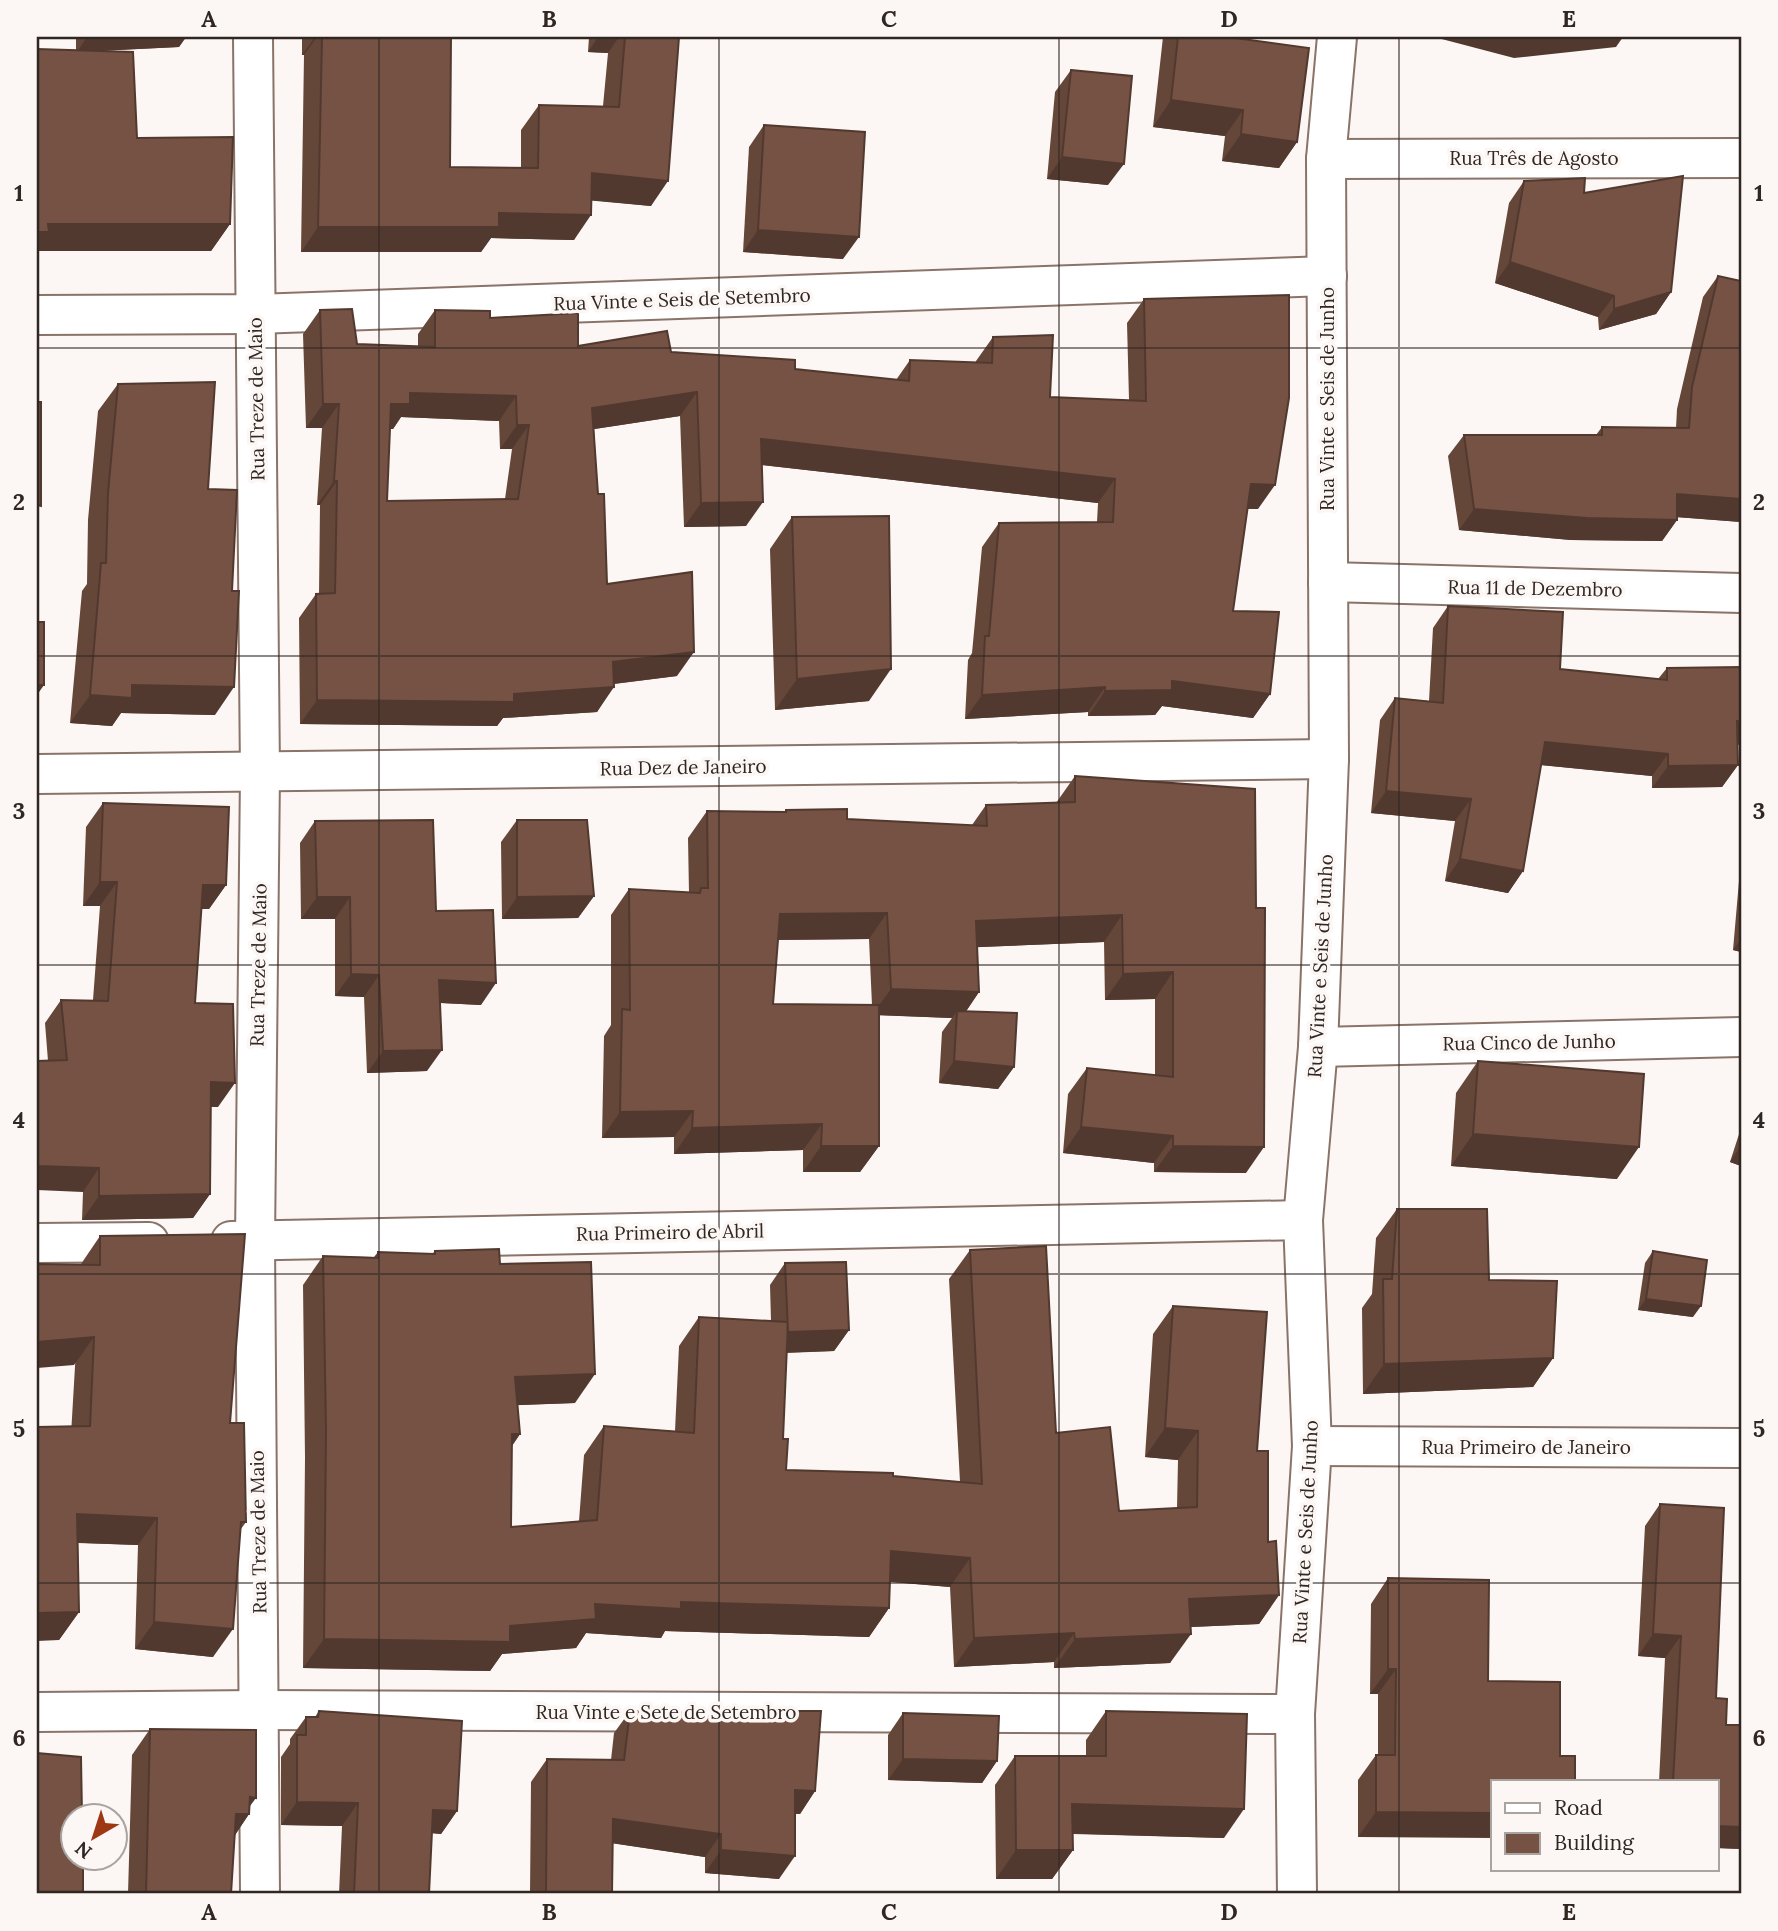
<svg xmlns="http://www.w3.org/2000/svg" width="1778" height="1931" font-family="Lora,serif">
  <rect width="100%" height="100%" fill="#fcf7f4"/>
  <g fill="none" stroke-linecap="round" stroke-linejoin="round">
    <defs>
      <g id="minor">
        <polyline points="253,37 260,773 255,1241 260,1894"/>
        <polyline points="1326,159 1741,158"/>
        <polyline points="37,315 256,314 1327,276"/>
        <polyline points="1328,582 1741,593"/>
        <polyline points="37,774 1329,759"/>
        <polyline points="1318,1047 1741,1037"/>
        <polyline points="231,1241 1303,1220"/>
        <polyline points="37,1243 149,1242"/>
        <polyline points="1312,1446 1741,1448"/>
        <polyline points="37,1712 259,1710 1295,1714"/>
        <polyline points="1297,1894 1295,1714 1312,1446 1303,1220 1318,1047 1329,759 1326,159 1337,37"/>
      </g>
    </defs>
    <use href="#minor" stroke="#8a7369" stroke-width="42"/>
    <use href="#minor" stroke="#fff" stroke-width="38"/>
  </g>
  <g fill="#65473a" fill-rule="evenodd">
    <polygon points="76,37 186,37 179,47 96,51 137,138 230,224 211,251 37,251 37,49 76,50"/>
    <polygon points="302,37 451,37 450,167 521,168 521,130 539,105 603,106 608,53 588,52 589,37 679,37 651,206 591,200 574,240 491,238 481,252 301,252 304,55 302,55"/>
    <polygon points="1163,37 1228,37 1297,142 1279,168 1222,161 1225,136 1153,127"/>
    <polygon points="1071,70 1108,185 1047,179 1055,92"/>
    <polygon points="764,125 843,259 743,252 749,147"/>
    <polygon points="1524,181 1584,193 1671,292 1656,314 1599,330 1598,317 1495,283 1509,203"/>
    <polygon points="1718,276 1741,281 1741,522 1677,517 1677,520 1662,541 1571,540 1459,530 1448,456 1464,435 1596,435 1602,427 1676,428 1677,409 1703,297"/>
    <path d="M 1144,299 L 1258,509 L 1247,509 L 1233,611 L 1270,694 L 1253,718 L 1162,706 L 1155,715 L 1088,716 L 1088,712 L 965,719 L 968,660 L 972,653 L 982,547 L 999,523 L 1097,522 L 1098,503 L 762,465 L 746,526 L 684,527 L 680,416 L 594,429 L 598,494 L 607,584 L 677,676 L 614,684 L 597,712 L 503,718 L 497,726 L 300,724 L 299,618 L 316,594 L 319,594 L 320,505 L 317,505 L 322,428 L 306,428 L 303,334 L 320,310 L 357,344 L 418,346 L 418,334 L 435,310 L 490,318 L 578,346 L 671,352 L 795,369 L 896,380 L 910,360 L 976,363 L 976,361 L 993,337 L 1050,397 L 1129,400 L 1127,323 ZM 401,417 L 499,421 L 500,449 L 512,449 L 505,499 L 387,501 L 390,429 L 393,429 Z"/>
    <polygon points="118,384 208,489 215,715 121,713 112,726 70,723 82,591 87,584 88,520 98,411"/>
    <polygon points="792,517 869,701 775,710 770,549"/>
    <polygon points="1448,606 1560,669 1658,679 1667,668 1741,667 1741,745 1737,744 1738,765 1722,787 1652,788 1652,776 1541,765 1523,871 1508,893 1445,881 1455,821 1371,813 1380,720 1395,698 1429,701 1433,628"/>
    <path d="M 1075,776 L 1255,789 L 1246,1173 L 1154,1172 L 1154,1163 L 1063,1153 L 1068,1094 L 1087,1068 L 1155,1075 L 1155,999 L 1105,1000 L 1104,942 L 977,947 L 979,992 L 966,1011 L 1014,1067 L 998,1089 L 939,1083 L 942,1032 L 952,1018 L 879,1015 L 879,1146 L 860,1172 L 803,1172 L 803,1150 L 674,1154 L 674,1137 L 602,1138 L 604,1036 L 611,1025 L 611,915 L 629,889 L 689,893 L 688,838 L 707,811 L 784,812 L 786,810 L 847,819 L 972,825 L 986,805 L 1056,803 ZM 869,939 L 872,1005 L 773,1004 L 778,940 Z"/>
    <polygon points="103,803 226,885 209,909 201,909 195,1003 218,1107 211,1107 210,1194 193,1218 82,1220 83,1192 48,1061 45,1023 61,1000 93,1000 100,906 83,906 86,827"/>
    <polygon points="517,820 594,896 578,918 502,919 501,842"/>
    <polygon points="315,821 436,911 481,1005 440,1003 427,1071 367,1073 364,997 335,996 335,919 301,919 300,843"/>
    <polygon points="1741,877 1741,952 1733,950 1739,881"/>
    <polygon points="1478,1061 1617,1179 1451,1166 1456,1093"/>
    <polygon points="1741,1128 1741,1166 1730,1162"/>
    <polygon points="1397,1209 1489,1280 1553,1358 1533,1387 1363,1394 1362,1308 1372,1294 1376,1238"/>
    <polygon points="100,1236 230,1423 246,1522 241,1529 213,1657 135,1649 138,1545 78,1543 79,1612 59,1640 81,1264"/>
    <polygon points="970,1250 1056,1433 1119,1511 1177,1508 1178,1460 1145,1457 1153,1334 1173,1306 1257,1451 1268,1542 1279,1595 1259,1624 1190,1627 1170,1663 1054,1668 1054,1662 954,1667 950,1587 890,1582 889,1608 869,1637 665,1631 661,1638 586,1633 576,1648 502,1654 490,1671 303,1668 305,1458 303,1285 323,1256 374,1257 378,1252 432,1254 435,1251 500,1264 575,1403 517,1405 520,1434 512,1446 511,1527 579,1521 584,1455 604,1426 675,1431 679,1346 699,1317 771,1321 770,1285 785,1263 849,1330 834,1351 786,1353 783,1439 786,1470 893,1476 960,1482 949,1279"/>
    <polygon points="1653,1251 1693,1317 1638,1310 1645,1263"/>
    <polygon points="1660,1504 1716,1698 1726,1725 1741,1849 1717,1848 1717,1782 1659,1782 1665,1658 1638,1656 1645,1526"/>
    <polygon points="1388,1578 1560,1756 1358,1837 1358,1780 1376,1755 1378,1755 1378,1694 1370,1694 1371,1604"/>
    <polygon points="319,1711 457,1811 441,1834 432,1833 429,1894 339,1894 342,1826 281,1825 281,1757 290,1744 290,1739 306,1717 315,1717"/>
    <polygon points="630,1711 719,1718 724,1711 815,1791 800,1814 795,1814 779,1879 705,1873 705,1857 612,1843 612,1894 530,1894 531,1782 547,1759 611,1760 614,1733"/>
    <polygon points="1106,1711 1224,1838 1073,1834 1073,1850 1052,1879 996,1879 995,1785 1015,1756 1086,1756 1086,1740"/>
    <polygon points="903,1713 997,1761 982,1783 888,1780 888,1735"/>
    <polygon points="150,1729 250,1807 249,1814 235,1835 231,1894 128,1894 132,1755"/>
  </g>
  <g fill="#52392f">
    <polygon points="87,37 186,37 179,47 77,52"/>
    <polygon points="315,37 317,37 304,55 302,55"/>
    <polygon points="598,37 619,37 608,53 588,52"/>
    <polygon points="1434,37 1623,37 1616,47 1514,58"/>
    <polygon points="1171,100 1243,110 1225,136 1153,127"/>
    <polygon points="1241,134 1297,142 1279,168 1222,161"/>
    <polygon points="1062,157 1124,164 1108,185 1047,179"/>
    <polygon points="592,173 668,181 651,206 574,199"/>
    <polygon points="499,213 591,215 574,240 491,238 481,252 301,252 318,227"/>
    <polygon points="48,224 230,224 211,251 37,251 37,232"/>
    <polygon points="758,230 859,237 843,259 743,252"/>
    <polygon points="1510,262 1614,296 1598,317 1495,283"/>
    <polygon points="1671,292 1656,314 1599,330 1614,309"/>
    <polygon points="697,392 680,416 575,432 592,408"/>
    <polygon points="410,393 516,396 499,421 401,417 393,429 374,429 391,404"/>
    <polygon points="323,404 339,404 322,428 306,428"/>
    <polygon points="517,425 529,425 512,449 500,449"/>
    <polygon points="761,439 1115,479 1098,503 744,463"/>
    <polygon points="334,481 337,481 320,505 317,505"/>
    <polygon points="1251,484 1275,485 1258,509 1234,508"/>
    <polygon points="1677,494 1741,499 1741,522 1662,516"/>
    <polygon points="763,502 746,526 684,527 701,503"/>
    <polygon points="1474,509 1677,520 1662,541 1571,540 1459,530"/>
    <polygon points="694,652 677,676 596,686 613,662"/>
    <polygon points="891,669 869,701 775,710 797,679"/>
    <polygon points="1172,681 1270,694 1253,718 1162,706 1155,715 1088,716 1105,691"/>
    <polygon points="37,685 44,685 37,695"/>
    <polygon points="132,685 234,687 215,715 121,713 112,726 70,723 90,695"/>
    <polygon points="614,687 597,712 503,718 497,726 300,724 317,700 514,694"/>
    <polygon points="1105,687 1088,712 965,719 982,695"/>
    <polygon points="1737,721 1741,722 1741,745 1722,743"/>
    <polygon points="1545,742 1668,754 1652,776 1530,764"/>
    <polygon points="1738,765 1722,787 1652,788 1668,766"/>
    <polygon points="1386,791 1471,799 1455,821 1371,813"/>
    <polygon points="1460,859 1523,871 1508,893 1445,881"/>
    <polygon points="100,882 117,882 100,906 83,906"/>
    <polygon points="203,885 226,885 209,909 187,909"/>
    <polygon points="594,896 578,918 502,919 517,897"/>
    <polygon points="317,897 350,897 335,919 301,919"/>
    <polygon points="887,913 869,939 761,940 780,914"/>
    <polygon points="1122,915 1104,942 958,948 976,921"/>
    <polygon points="1741,939 1741,952 1733,950"/>
    <polygon points="1173,972 1155,999 1105,1000 1123,974"/>
    <polygon points="351,974 379,975 364,997 335,996"/>
    <polygon points="439,980 496,983 481,1005 423,1002"/>
    <polygon points="891,989 979,992 961,1019 957,1011 952,1018 872,1015"/>
    <polygon points="442,1050 427,1071 367,1073 383,1051"/>
    <polygon points="954,1061 1014,1067 998,1089 939,1083"/>
    <polygon points="211,1082 235,1083 218,1107 195,1106"/>
    <polygon points="693,1111 674,1137 602,1138 620,1112"/>
    <polygon points="822,1124 803,1150 674,1154 692,1128"/>
    <polygon points="1081,1127 1173,1136 1154,1163 1063,1153"/>
    <polygon points="1473,1134 1639,1147 1617,1179 1451,1166"/>
    <polygon points="1741,1145 1741,1166 1730,1162"/>
    <polygon points="821,1146 879,1146 860,1172 803,1172"/>
    <polygon points="1173,1146 1264,1147 1246,1173 1154,1172"/>
    <polygon points="37,1166 99,1168 83,1192 37,1190"/>
    <polygon points="210,1194 193,1218 82,1220 99,1196"/>
    <polygon points="1646,1299 1701,1306 1693,1317 1638,1310"/>
    <polygon points="849,1330 834,1351 772,1353 788,1332"/>
    <polygon points="94,1337 74,1365 37,1368 37,1342"/>
    <polygon points="1553,1358 1533,1387 1363,1394 1384,1364"/>
    <polygon points="595,1374 575,1403 495,1406 515,1377"/>
    <polygon points="1165,1428 1198,1431 1178,1460 1145,1457"/>
    <polygon points="512,1434 520,1434 500,1463"/>
    <polygon points="77,1514 157,1518 138,1545 58,1542"/>
    <polygon points="891,1551 970,1558 950,1587 871,1580"/>
    <polygon points="1279,1595 1259,1624 1169,1628 1189,1599"/>
    <polygon points="681,1602 889,1608 869,1637 665,1631 661,1638 586,1633 576,1648 502,1654 490,1671 303,1668 324,1639 510,1626 595,1604"/>
    <polygon points="79,1612 59,1640 37,1641 37,1613"/>
    <polygon points="154,1622 233,1629 213,1657 135,1649"/>
    <polygon points="1074,1633 1054,1662 954,1667 974,1638"/>
    <polygon points="1191,1634 1170,1663 1054,1668 1075,1639"/>
    <polygon points="1653,1634 1681,1636 1665,1658 1638,1656"/>
    <polygon points="1388,1669 1396,1669 1378,1694 1370,1694"/>
    <polygon points="903,1759 997,1761 982,1783 888,1780"/>
    <polygon points="795,1790 815,1791 800,1814 779,1812"/>
    <polygon points="250,1797 256,1798 244,1814 249,1814 231,1841 236,1814"/>
    <polygon points="297,1802 358,1803 342,1826 281,1825"/>
    <polygon points="1072,1804 1244,1809 1224,1838 1052,1833"/>
    <polygon points="433,1810 457,1811 441,1834 418,1832"/>
    <polygon points="1376,1812 1493,1813 1493,1838 1358,1837"/>
    <polygon points="613,1819 721,1834 705,1857 597,1841"/>
    <polygon points="1717,1826 1741,1827 1741,1849 1717,1848"/>
    <polygon points="721,1850 795,1856 779,1879 705,1873"/>
    <polygon points="1016,1850 1073,1850 1052,1879 996,1879"/>
  </g>
  <g fill="#755243" stroke="#52392f" stroke-width="2" fill-rule="evenodd">
    <polygon points="322,37 451,37 450,167 538,168 539,105 619,107 625,37 679,37 668,181 592,173 591,215 499,213 499,227 318,227"/>
    <polygon points="1178,37 1228,37 1309,48 1297,142 1241,134 1243,110 1171,100"/>
    <polygon points="37,49 133,52 137,138 233,137 230,224 48,224 49,232 37,232"/>
    <polygon points="1071,70 1132,76 1124,164 1062,157"/>
    <polygon points="764,125 865,132 859,237 758,230"/>
    <polygon points="1683,176 1671,292 1614,309 1614,296 1510,262 1524,181 1585,178 1584,193"/>
    <polygon points="1718,276 1741,281 1741,499 1677,494 1677,520 1587,518 1474,509 1464,435 1602,435 1602,427 1689,428 1692,387"/>
    <path d="M 1289,295 L 1289,398 L 1275,485 L 1251,484 L 1233,611 L 1279,612 L 1270,694 L 1172,681 L 1172,690 L 1105,691 L 1105,687 L 982,695 L 985,636 L 989,636 L 999,523 L 1113,522 L 1115,479 L 761,439 L 763,502 L 701,503 L 697,392 L 592,408 L 598,494 L 604,494 L 607,584 L 692,572 L 694,652 L 613,662 L 614,687 L 514,694 L 514,702 L 317,700 L 316,594 L 335,593 L 337,481 L 334,481 L 339,404 L 323,404 L 320,310 L 352,309 L 357,344 L 435,347 L 435,310 L 490,311 L 490,318 L 578,313 L 578,346 L 667,331 L 671,352 L 795,360 L 795,369 L 909,381 L 910,360 L 992,363 L 993,337 L 1053,335 L 1050,397 L 1146,401 L 1144,299 ZM 410,393 L 516,396 L 517,425 L 529,425 L 518,499 L 387,501 L 391,404 L 410,404 Z"/>
    <polygon points="215,382 208,489 237,490 232,591 239,591 234,687 132,685 132,698 90,695 101,563 106,563 108,493 118,384"/>
    <polygon points="37,402 41,402 41,506 37,505"/>
    <polygon points="889,516 891,669 797,679 792,517"/>
    <polygon points="1448,606 1563,612 1560,669 1667,680 1667,668 1741,667 1741,722 1737,721 1738,765 1668,766 1668,754 1545,742 1523,871 1460,859 1471,799 1386,791 1395,698 1443,703"/>
    <rect x="37" y="622" width="7" height="63"/>
    <polygon points="1075,776 1255,789 1256,908 1265,908 1264,1147 1173,1146 1173,1136 1081,1127 1087,1068 1173,1077 1173,972 1123,974 1122,915 976,921 979,992 891,989 887,913 780,914 773,1004 879,1005 879,1146 821,1146 822,1124 692,1128 693,1111 620,1112 622,1009 630,1010 629,889 700,893 701,888 708,888 707,811 786,812 786,810 847,809 847,819 987,826 986,805 1075,802"/>
    <polygon points="103,803 229,807 226,885 203,885 195,1003 233,1004 235,1083 211,1082 210,1194 99,1196 99,1168 37,1166 37,1061 67,1060 61,1000 108,1001 117,882 100,882"/>
    <polygon points="433,820 436,911 493,910 496,983 439,980 442,1050 383,1051 379,975 351,974 350,897 317,897 315,821"/>
    <polygon points="517,820 587,820 594,896 517,897"/>
    <polygon points="957,1011 1017,1013 1014,1067 954,1061"/>
    <polygon points="1478,1061 1644,1074 1639,1147 1473,1134"/>
    <polygon points="1397,1209 1487,1209 1489,1280 1557,1281 1553,1358 1384,1364 1383,1279 1392,1279"/>
    <polygon points="245,1234 230,1423 244,1423 246,1522 241,1522 233,1629 154,1622 157,1518 77,1514 79,1612 37,1613 37,1427 90,1426 94,1337 37,1342 37,1264 100,1265 100,1236"/>
    <polygon points="1046,1246 1056,1433 1110,1427 1119,1511 1197,1507 1198,1431 1165,1428 1173,1306 1267,1312 1257,1451 1268,1451 1268,1542 1276,1541 1279,1595 1189,1599 1191,1634 1075,1639 1074,1633 974,1638 970,1558 891,1551 889,1608 681,1602 681,1609 595,1604 596,1619 510,1626 510,1642 324,1639 326,1429 323,1256 378,1258 378,1252 435,1254 435,1251 499,1249 500,1264 591,1262 595,1374 515,1377 520,1434 512,1434 511,1527 597,1520 604,1426 694,1433 699,1317 788,1322 783,1439 788,1439 786,1470 893,1473 893,1476 982,1484 970,1250"/>
    <polygon points="1653,1251 1707,1260 1701,1306 1646,1299"/>
    <polygon points="846,1262 849,1330 788,1332 785,1263"/>
    <polygon points="1660,1504 1724,1508 1716,1698 1727,1699 1726,1725 1741,1725 1741,1827 1717,1826 1717,1782 1673,1782 1681,1636 1653,1634"/>
    <polygon points="1388,1578 1489,1580 1488,1681 1560,1682 1560,1756 1575,1756 1575,1782 1493,1782 1493,1813 1376,1812 1376,1755 1395,1755 1396,1669 1388,1669"/>
    <polygon points="319,1711 462,1721 457,1811 433,1810 429,1894 354,1894 358,1803 297,1802 297,1735 306,1735 306,1717 318,1717"/>
    <polygon points="630,1711 670,1711 723,1718 724,1711 821,1711 815,1791 795,1790 795,1856 721,1850 721,1834 613,1819 612,1894 546,1894 547,1759 624,1760"/>
    <polygon points="1106,1711 1247,1714 1244,1809 1072,1804 1073,1850 1016,1850 1015,1756 1106,1756"/>
    <polygon points="903,1713 999,1716 997,1761 903,1759"/>
    <polygon points="150,1729 256,1730 256,1798 250,1797 249,1814 236,1814 231,1894 146,1894"/>
    <polygon points="37,1753 81,1757 82,1816 74,1816 74,1858 83,1858 83,1894 37,1894"/>
  </g>
  <path fill="none" stroke="#302723" stroke-width="2" stroke-opacity="0.55" d="M 379,37 L 379,1894M 719,37 L 719,1894M 1059,37 L 1059,1894M 1399,37 L 1399,1894M 37,348 L 1741,348M 37,656 L 1741,656M 37,965 L 1741,965M 37,1274 L 1741,1274M 37,1583 L 1741,1583"/>
  <g text-anchor="middle" stroke-width="7" stroke-linejoin="round" paint-order="stroke">
    <g font-size="19" fill="#302723" stroke="#fcf7f4">
      <text x="1534" y="165">Rua Três de Agosto</text>
      <text transform="translate(682 299) rotate(-2)" y="7">Rua Vinte e Seis de Setembro</text>
      <text transform="translate(256 399) rotate(-91)" y="7">Rua Treze de Maio</text>
      <text transform="translate(1327 399) rotate(-90)" y="7">Rua Vinte e Seis de Junho</text>
      <text transform="translate(1535 588) rotate(1)" y="7">Rua 11 de Dezembro</text>
      <text transform="translate(683 767) rotate(-1)" y="7">Rua Dez de Janeiro</text>
      <text transform="translate(258 965) rotate(-89)" y="7">Rua Treze de Maio</text>
      <text transform="translate(1320 966) rotate(-87)" y="7">Rua Vinte e Seis de Junho</text>
      <text transform="translate(1529 1042) rotate(-1)" y="7">Rua Cinco de Junho</text>
      <text transform="translate(670 1232) rotate(-1)" y="7">Rua Primeiro de Abril</text>
      <text x="1526" y="1454">Rua Primeiro de Janeiro</text>
      <text transform="translate(258 1532) rotate(-91)" y="7">Rua Treze de Maio</text>
      <text transform="translate(1305 1532) rotate(-87)" y="7">Rua Vinte e Seis de Junho</text>
      <text x="666" y="1719">Rua Vinte e Sete de Setembro</text>
    </g>
  </g>
  <rect width="1778" height="1931" fill="none" stroke="#fcf7f4" stroke-width="77"/>
  <rect x="1491" y="1780" width="228" height="91" fill="#fcf7f4" stroke="#aaa4a0" stroke-width="2"/>
  <rect x="1505" y="1803" width="35" height="10" fill="#ffffff" stroke="#aaa4a0" stroke-width="2"/>
  <text x="1554" y="1815" font-size="21" fill="#302723">Road</text>
  <rect x="1505" y="1833" width="35" height="21" fill="#755243" stroke="#aaa4a0" stroke-width="2"/>
  <text x="1554" y="1850" font-size="21" fill="#302723">Building</text>
  <g transform="translate(94 1837) rotate(219)"><circle r="33" fill="#fcf7f4" stroke="#aaa4a0" stroke-width="2"/>
  <path d="M0-5L12 26L0 18L-12 26Z" fill="#9e3714"/>
  <text y="-10" font-size="19" font-weight="bold" text-anchor="middle" fill="#302723">N</text>
  </g>
  <rect x="38" y="38" width="1702" height="1854" fill="none" stroke="#302723" stroke-width="2.5"/>
  <g font-size="23" text-anchor="middle" font-weight="bold" fill="#302723">
    <text x="209" y="27">A</text>
    <text x="549" y="27">B</text>
    <text x="889" y="27">C</text>
    <text x="1229" y="27">D</text>
    <text x="1569" y="27">E</text>
    <text x="19" y="201">1</text>
    <text x="1759" y="201">1</text>
    <text x="19" y="510">2</text>
    <text x="1759" y="510">2</text>
    <text x="19" y="819">3</text>
    <text x="1759" y="819">3</text>
    <text x="19" y="1128">4</text>
    <text x="1759" y="1128">4</text>
    <text x="19" y="1437">5</text>
    <text x="1759" y="1437">5</text>
    <text x="19" y="1746">6</text>
    <text x="1759" y="1746">6</text>
    <text x="209" y="1920">A</text>
    <text x="549" y="1920">B</text>
    <text x="889" y="1920">C</text>
    <text x="1229" y="1920">D</text>
    <text x="1569" y="1920">E</text>
  </g>
</svg>
